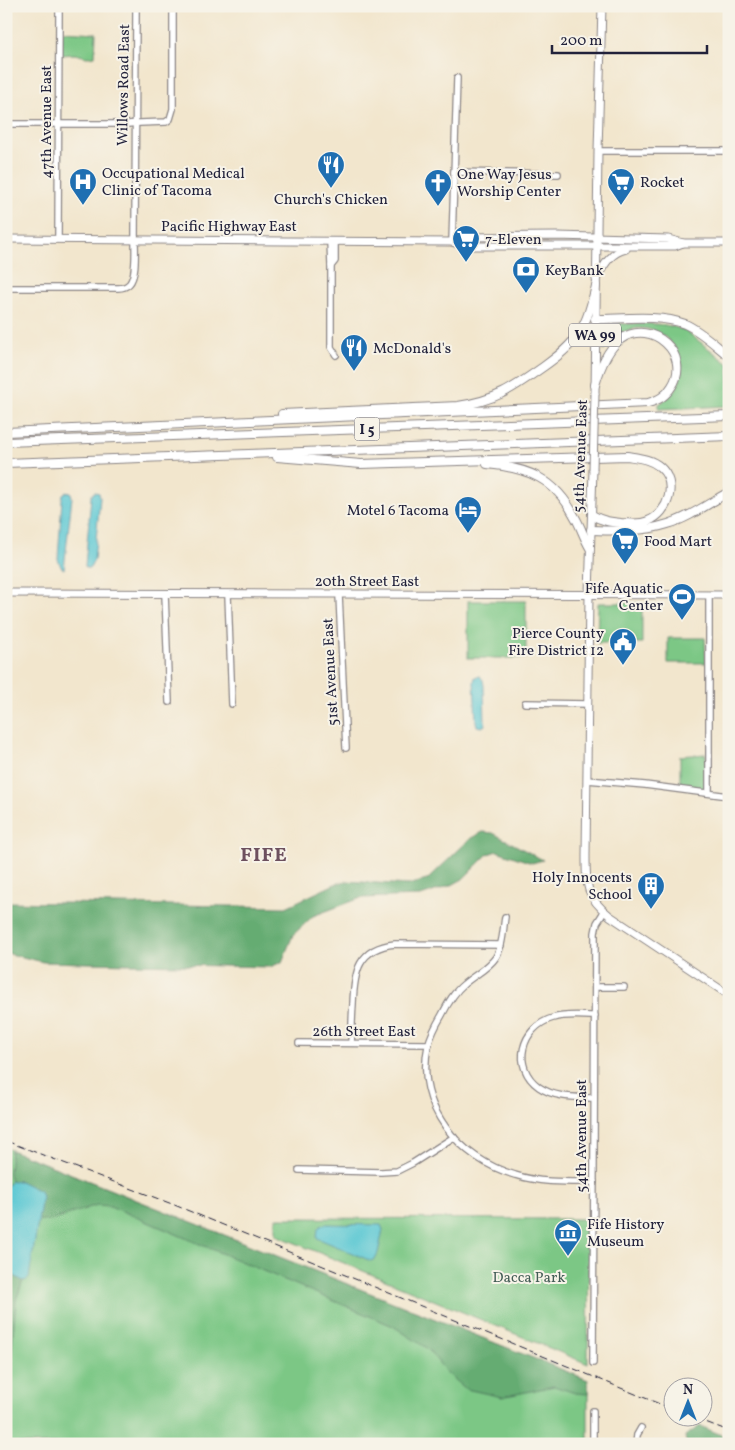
<svg xmlns="http://www.w3.org/2000/svg" width="735" height="1450" font-family="Vollkorn,serif">
  <rect width="100%" height="100%" fill="#f7f3e8"/>
  <filter id="ink" filterUnits="userSpaceOnUse"><feTurbulence type="fractalNoise" baseFrequency=".02" numOctaves="2"/><feDisplacementMap in="SourceGraphic" scale="10" xChannelSelector="R" yChannelSelector="G"/><feConvolveMatrix kernelMatrix="1 2 1 2 8 2 1 2 1" color-interpolation-filters="sRGB"/></filter>
  <filter id="wash" filterUnits="userSpaceOnUse"><feTurbulence type="fractalNoise" baseFrequency=".0096" numOctaves="4" result="noise"/><feDisplacementMap in="SourceGraphic" scale="20" xChannelSelector="R" yChannelSelector="G"/><feGaussianBlur stdDeviation="1.12" result="paint"/><feColorMatrix in="noise" values="0 0 0 0 0 0 0 0 0 0 0 0 0 0 0 0 0 1.4 0 .05"/><feComposite in="paint" operator="in"/></filter>
  <g filter="url(#wash)">
    <rect width="100%" height="100%" fill="#f2e6cd"/>
    <g fill="#7cc785" stroke="#4f7460">
      <polygon points="62,31 96,33 95,56 87,57 75,54 61,55"/>
      <path d="M 614,324 C 636,324 668,321 687,332 L 729,364 L 729,406 L 659,409 L 659,404 C 720,366 642,290 604,351 C 601,341 603,327 614,324 Z"/>
      <rect x="468" y="601" width="58" height="57"/>
      <polygon points="598,603 642,603 642,643 597,643"/>
      <polygon points="668,638 705,638 706,663 668,663"/>
      <polygon points="706,754 706,791 680,786 680,756"/>
      <polygon points="6,1148 588,1380 588,1444 6,1444"/>
      <polygon points="276,1218 589,1219 588,1364 276,1235"/>
    </g>
    <g fill="#65ac72" stroke="#446756">
      <polygon points="483,832 493,833 543,860 532,863 497,851 488,854 463,879 452,885 421,896 361,898 313,916 293,935 282,962 270,967 43,962 6,953 6,902 286,907 335,884 346,881 408,885 427,880 471,838"/>
      <polygon points="11,1150 588,1380 588,1394 575,1393 554,1386 502,1397 466,1389 446,1372 428,1349 393,1326 110,1206 97,1205 49,1221 38,1220 42,1197 20,1181 11,1181 9,1173"/>
      <polygon points="6,1271 23,1281 16,1300 8,1398 6,1444"/>
      <polygon points="700,1426 729,1438 729,1444 693,1444 686,1442 685,1436"/>
    </g>
    <g fill="#5bc8d3" stroke="#3e7587">
      <polygon points="66,492 71,493 72,497 64,569 61,567 58,559 62,499 63,494"/>
      <polygon points="95,492 99,493 100,498 94,560 90,568 86,568 85,566 91,497 93,493"/>
      <polygon points="480,676 483,680 484,686 485,725 482,727 477,726 476,722 474,682 475,677"/>
      <polygon points="11,1181 20,1181 40,1191 42,1197 29,1277 27,1280 23,1281 6,1271 6,1187"/>
      <polygon points="324,1224 381,1225 383,1230 378,1253 375,1259 371,1261 317,1238 318,1228"/>
    </g>
  </g>
  <g filter="url(#ink)">
    <g fill="none" stroke-linecap="round" stroke-linejoin="round">
      <defs>
        <g id="minor">
          <polyline points="6,124 128,124 140,123 166,122 170,119 173,109 173,6"/>
          <polyline points="598,151 729,151"/>
          <polyline points="454,172 558,174"/>
          <polyline points="58,239 59,6"/>
          <polyline points="330,241 331,266 335,261 335,241"/>
          <polyline points="452,242 457,78"/>
          <polyline points="331,266 331,347 336,355"/>
          <path d="M 6,288 L 118,288 C 122,288 126,287 129,284 C 137,276 135,250 135,240 L 136,6"/>
          <polyline points="165,594 169,702"/>
          <polyline points="228,595 232,704"/>
          <polyline points="339,595 346,748"/>
          <polyline points="709,595 709,793"/>
          <polyline points="525,703 588,704"/>
          <polyline points="587,780 645,785 729,796"/>
          <path d="M 505,917 C 503,930 503,946 496,957 C 488,969 474,975 464,984 C 454,992 448,1003 442,1015 C 436,1025 431,1035 428,1046 C 415,1106 459,1159 515,1175 C 540,1183 568,1182 594,1182"/>
          <polyline points="595,987 624,987"/>
          <polyline points="299,1043 429,1044"/>
          <path d="M 351,1043 C 352,1030 352,1017 353,1004 C 354,972 358,948 395,944 L 501,945"/>
          <path d="M 594,1098 C 575,1097 555,1098 539,1087 C 511,1067 521,1027 553,1018 C 566,1014 581,1016 595,1016"/>
          <polyline points="299,1170 381,1172 397,1171 413,1163 454,1137"/>
          <polyline points="593,1363 595,933 597,923 604,912"/>
          <polyline points="593,1444 593,1411"/>
          <polyline points="636,1444 637,1435 641,1428"/>
        </g>
        <g id="major">
          <polyline points="6,239 452,242 464,246 675,246 683,243"/>
          <polyline points="452,242 465,237 557,236 668,239 683,243 729,243"/>
          <path d="M 596,279 C 604,266 609,253 626,249"/>
          <polyline points="595,394 598,151 602,6"/>
          <path d="M 593,469 L 589,594 L 586,856 C 586,886 586,897 610,916 L 729,995"/>
          <polyline points="6,593 729,595"/>
        </g>
        <g id="highway">
          <path d="M 595,319 C 623,319 659,314 685,324 C 701,331 715,345 729,356"/>
          <path d="M 282,414 L 458,406 C 497,400 512,389 543,367 C 557,357 570,347 579,333 C 588,319 592,302 596,286"/>
          <path d="M 6,432 L 648,403 C 659,400 666,396 672,386 C 692,355 652,318 621,339 C 607,349 600,368 595,385"/>
          <polyline points="6,442 729,416"/>
          <path d="M 277,457 L 361,464 L 627,456 C 639,458 651,459 660,467 C 678,483 669,513 648,521 C 640,525 630,523 621,523 C 610,522 602,521 592,515"/>
          <polyline points="6,463 729,436"/>
          <path d="M 487,464 C 528,468 555,478 575,517 C 581,527 584,538 590,548"/>
          <path d="M 591,530 C 616,531 643,532 668,524 C 689,518 709,503 729,492"/>
        </g>
      </defs>
      <use href="#minor" stroke="#8a8484" stroke-width="8"/>
      <use href="#major" stroke="#8a8484" stroke-width="9"/>
      <use href="#highway" stroke="#8a8484" stroke-width="10"/>
      <use href="#minor" stroke="#fff" stroke-width="5.5"/>
      <use href="#major" stroke="#fff" stroke-width="7"/>
      <use href="#highway" stroke="#fff" stroke-width="8"/>
      <g stroke="#22223b" stroke-width="1" stroke-dasharray="8 4" stroke-linecap="butt">
        <polyline points="6,1141 172,1204 672,1409"/>
        <polyline points="695,1418 729,1431"/>
      </g>
      <defs>
        <polyline id="major-bridge" points="593,469 595,394"/>
      </defs>
      <use href="#major-bridge" stroke="#8a8484" stroke-width="9" stroke-linecap="butt"/>
      <use href="#major-bridge" stroke="#fff" stroke-width="7"/>
    </g>
  </g>
  <defs>
    <symbol id="restaurant-pin" viewBox="-11 -11 22 30"><path d="M0 17L-7.5 6A9.5 9.5 0 1 1 7.5 6Z" fill="#1f6fb2" stroke="#f7f3e8"/><path d="M-5-6h1v4h1v-4h1v4h1v-4h1v5L-1.5 .5V6h-2V.5L-5-1ZM5-6V6H3V1.5H1.5Q1.5-4 5-6Z" fill="#fff"/></symbol>
    <symbol id="hospital-pin" viewBox="-11 -11 22 30"><path d="M0 17L-7.5 6A9.5 9.5 0 1 1 7.5 6Z" fill="#1f6fb2" stroke="#f7f3e8"/><path d="M-5-5h3v3.5h4V-5h3V5h-3V1.5h-4V5h-3Z" fill="#fff"/></symbol>
    <symbol id="supermarket-pin" viewBox="-11 -11 22 30"><path d="M0 17L-7.5 6A9.5 9.5 0 1 1 7.5 6Z" fill="#1f6fb2" stroke="#f7f3e8"/><path d="M-6-5.5h2.5l.6 2H6L4.5 2H-2.5L-4.4-4H-6ZM-1.5 3.2a1.3 1.3 0 1 0 .1 0ZM3 3.2a1.3 1.3 0 1 0 .1 0Z" fill="#fff"/></symbol>
    <symbol id="church-pin" viewBox="-11 -11 22 30"><path d="M0 17L-7.5 6A9.5 9.5 0 1 1 7.5 6Z" fill="#1f6fb2" stroke="#f7f3e8"/><path d="M-1.2-6h2.4v3.5h3.3v2.4h-3.3V6h-2.4V-.1h-3.3v-2.4h3.3Z" fill="#fff"/></symbol>
    <symbol id="bank-pin" viewBox="-11 -11 22 30"><path d="M0 17L-7.5 6A9.5 9.5 0 1 1 7.5 6Z" fill="#1f6fb2" stroke="#f7f3e8"/><path d="M-6-4H6V4H-6ZM0-2.3a2.3 2.3 0 1 0 0 4.6a2.3 2.3 0 1 0 0-4.6Z" fill="#fff"/></symbol>
    <symbol id="hotel-pin" viewBox="-11 -11 22 30"><path d="M0 17L-7.5 6A9.5 9.5 0 1 1 7.5 6Z" fill="#1f6fb2" stroke="#f7f3e8"/><path d="M-6-4.5h1.5V1H6V5H4.5V3h-9V5H-6ZM-4 0a1.8 1.8 0 1 1 3.6 0ZM.5 0V-2.5h3Q6-2.5 6 0Z" fill="#fff"/></symbol>
    <symbol id="stadium-pin" viewBox="-11 -11 22 30"><path d="M0 17L-7.5 6A9.5 9.5 0 1 1 7.5 6Z" fill="#1f6fb2" stroke="#f7f3e8"/><path d="M0-5a6.5 5 0 1 0 0 10a6.5 5 0 1 0 0-10ZM-3.5-1.8h7v3.6h-7Z" fill="#fff"/></symbol>
    <symbol id="civic-pin" viewBox="-11 -11 22 30"><path d="M0 17L-7.5 6A9.5 9.5 0 1 1 7.5 6Z" fill="#1f6fb2" stroke="#f7f3e8"/><path d="M-.6-6.5H3V-4.5H.6V-3L4-1V1h2V6H-6V1h2V-1L-.6-3ZM-1.2 2.5V6h2.4V2.5Z" fill="#fff"/></symbol>
    <symbol id="building-pin" viewBox="-11 -11 22 30"><path d="M0 17L-7.5 6A9.5 9.5 0 1 1 7.5 6Z" fill="#1f6fb2" stroke="#f7f3e8"/><path d="M-4-6H4V6H1V3H-1V6H-4ZM-2.5-4.3h1.7v1.8h-1.7ZM.8-4.3h1.7v1.8H.8ZM-2.5-1h1.7V.8h-1.7ZM.8-1h1.7V.8H.8Z" fill="#fff"/></symbol>
    <symbol id="museum-pin" viewBox="-11 -11 22 30"><path d="M0 17L-7.5 6A9.5 9.5 0 1 1 7.5 6Z" fill="#1f6fb2" stroke="#f7f3e8"/><path d="M0-6L6-3V-2H-6V-3ZM-5-1h2V3h-2ZM-1-1h2V3h-2ZM3-1h2V3H3ZM-6 4H6V6H-6Z" fill="#fff"/></symbol>
  </defs>
  <g fill-rule="evenodd">
    <use href="#restaurant-pin" x="315" y="149" width="32" height="43"/>
    <use href="#hospital-pin" x="67" y="166" width="32" height="43"/>
    <use href="#supermarket-pin" x="605" y="166" width="32" height="43"/>
    <use href="#church-pin" x="422" y="167" width="32" height="43"/>
    <use href="#supermarket-pin" x="450" y="223" width="32" height="43"/>
    <use href="#bank-pin" x="510" y="254" width="32" height="43"/>
    <use href="#restaurant-pin" x="338" y="332" width="32" height="43"/>
    <use href="#hotel-pin" x="452" y="494" width="32" height="43"/>
    <use href="#supermarket-pin" x="609" y="525" width="32" height="43"/>
    <use href="#stadium-pin" x="666" y="581" width="32" height="43"/>
    <use href="#civic-pin" x="607" y="626" width="32" height="43"/>
    <use href="#building-pin" x="635" y="870" width="32" height="43"/>
    <use href="#museum-pin" x="552" y="1217" width="32" height="43"/>
  </g>
  <g text-anchor="middle" stroke-width="4" stroke-linejoin="round" paint-order="stroke">
    <g fill="#f7f3e8" stroke="#62616f" stroke-width="1">
      <rect x="569" y="323.5" width="52" height="23" rx="4"/>
      <rect x="354.5" y="417.5" width="25" height="23" rx="4"/>
    </g>
    <g font-size="14" font-weight="bold" fill="#22223b">
      <text x="595" y="340">WA 99</text>
      <text x="367" y="434">I 5</text>
    </g>
    <g font-size="15" fill="#22223b" stroke="#f7f3e8">
      <text transform="translate(123 85) rotate(-89)" y="5">Willows Road East</text>
      <text transform="translate(46 122) rotate(-90)" y="5">47th Avenue East</text>
      <text x="229" y="231">Pacific Highway East</text>
      <text transform="translate(580 456) rotate(-88)" y="5">54th Avenue East</text>
      <text x="367" y="586">20th Street East</text>
      <text transform="translate(330 672) rotate(-93)" y="5">51st Avenue East</text>
      <text x="364" y="1036">26th Street East</text>
      <text transform="translate(581 1136) rotate(-90)" y="5">54th Avenue East</text>
    </g>
    <g font-size="15" fill="#22223b" stroke="#f7f3e8" text-anchor="start">
      <text x="102" y="178">Occupational Medical<tspan x="102" dy="17">Clinic of Tacoma</tspan></text>
      <text x="457" y="179">One Way Jesus<tspan x="457" dy="17">Worship Center</tspan></text>
      <text x="640" y="187">Rocket</text>
      <text x="331" y="204" text-anchor="middle">Church's Chicken</text>
      <text x="485" y="244">7-Eleven</text>
      <text x="545" y="275">KeyBank</text>
      <text x="373" y="353">McDonald's</text>
      <text x="449" y="515" text-anchor="end">Motel 6 Tacoma</text>
      <text x="644" y="546">Food Mart</text>
      <text x="663" y="593" text-anchor="end">Fife Aquatic<tspan x="663" dy="17">Center</tspan></text>
      <text x="604" y="638" text-anchor="end">Pierce County<tspan x="604" dy="17">Fire District 12</tspan></text>
      <text x="632" y="882" text-anchor="end">Holy Innocents<tspan x="632" dy="17">School</tspan></text>
      <text x="587" y="1229">Fife History<tspan x="587" dy="17">Museum</tspan></text>
    </g>
    <g font-size="15" fill="#425c55" stroke="#f7f3e8">
      <text x="529" y="1282">Dacca Park</text>
    </g>
    <g font-size="20" font-weight="bold" letter-spacing="1" fill="#6d505e" stroke="#f7f3e8">
      <text x="264" y="861">FIFE</text>
    </g>
  </g>
  <rect width="735" height="1450" fill="none" stroke="#f7f3e8" stroke-width="25"/>
  <g transform="translate(688 1402)"><circle r="24" fill="#f7f3e8" stroke="#a29fa3"/>
  <path d="M0-4L9 19L0 12L-9 19Z" fill="#1f6fb2"/>
  <text y="-8" font-size="14" font-weight="bold" text-anchor="middle" fill="#22223b">N</text>
  </g>
  <path d="M552 45v8h155v-8" fill="none" stroke="#22223b" stroke-width="2.5"/>
  <text x="560" y="45" font-size="15" fill="#22223b" stroke="#f7f3e8" stroke-width="4" paint-order="stroke">200 m</text>
</svg>
